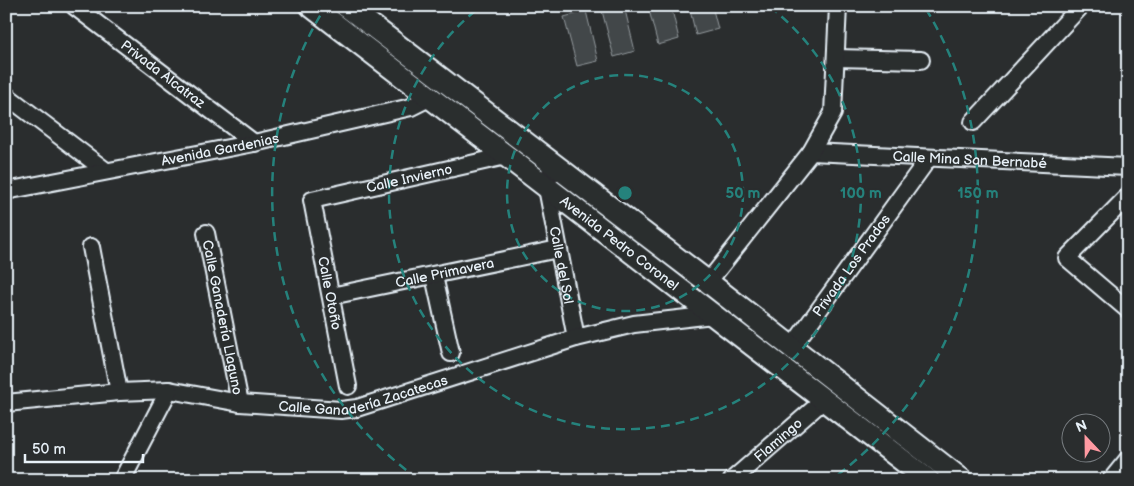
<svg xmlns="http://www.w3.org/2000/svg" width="1134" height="486" font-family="'Balsamiq Sans',sans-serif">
  <rect width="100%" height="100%" fill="#2a2d2e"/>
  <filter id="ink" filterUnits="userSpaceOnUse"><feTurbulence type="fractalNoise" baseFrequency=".02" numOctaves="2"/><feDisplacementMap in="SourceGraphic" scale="10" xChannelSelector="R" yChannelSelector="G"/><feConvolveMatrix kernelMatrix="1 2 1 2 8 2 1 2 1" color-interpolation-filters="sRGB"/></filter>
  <g filter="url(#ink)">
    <g fill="#424648" stroke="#959ca0">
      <polygon points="624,6 635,51 614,57 601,7"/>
      <polygon points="648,6 671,6 679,39 658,45"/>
      <polygon points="689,6 712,6 718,29 696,35"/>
      <polygon points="586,11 598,61 577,66 564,17"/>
    </g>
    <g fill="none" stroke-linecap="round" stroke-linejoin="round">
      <defs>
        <g id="minor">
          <path id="s1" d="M 74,6 L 254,143"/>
          <polyline points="836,58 921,60"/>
          <polyline points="7,96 106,171"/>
          <polyline points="973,122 1081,6"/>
          <path id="s2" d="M 811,152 L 1128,167"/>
          <path id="s3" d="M 552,163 L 547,188 L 576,338"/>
          <path id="s4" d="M 6,191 L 254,143 L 411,107 L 429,98"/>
          <polyline points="1128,196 1067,258 1128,310"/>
          <path id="s5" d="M 206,233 L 240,403"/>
          <polyline points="91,247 119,392"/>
          <polyline points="434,276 451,353"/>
          <polyline points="708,282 811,152 833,113 838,6"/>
          <path id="s6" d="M 331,296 L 558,249"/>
          <path id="s7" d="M 792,347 L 928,159"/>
          <path id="s8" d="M 348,386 L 312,200 L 506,156"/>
          <path id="s9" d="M 6,403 L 119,392 L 169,390 L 240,403 L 341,410 L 357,408 L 576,338 L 634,324 L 713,315"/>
          <polyline points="122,480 169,390"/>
          <path id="s10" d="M 732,480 L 825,399"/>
          <polyline points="1111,480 1128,459"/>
        </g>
        <g id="major">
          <path id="s11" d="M 311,6 L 928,480"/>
          <polyline points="346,6 708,282 962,480"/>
        </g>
      </defs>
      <use href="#minor" stroke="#e8f1f8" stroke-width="20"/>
      <use href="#major" stroke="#e8f1f8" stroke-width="25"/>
      <use href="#minor" stroke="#2a2d2e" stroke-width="16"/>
      <use href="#major" stroke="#2a2d2e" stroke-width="21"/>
    </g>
  </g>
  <g fill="none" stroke="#25827c" stroke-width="2.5" stroke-dasharray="9 6">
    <circle cx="625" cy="193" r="118"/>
    <path d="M770 7A236 236 0 1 1 480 7"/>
    <path d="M418 479A353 353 0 0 1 324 9M926 9A353 353 0 0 1 832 479"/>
  </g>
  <g text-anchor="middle" stroke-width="4" stroke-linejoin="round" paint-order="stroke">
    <g font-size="14" fill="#e8f1f8" stroke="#2a2d2e">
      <text dy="5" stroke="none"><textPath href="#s1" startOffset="112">Privada Alcatraz</textPath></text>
      <text dy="5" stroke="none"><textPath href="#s4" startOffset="218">Avenida Gardenias</textPath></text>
      <text dy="5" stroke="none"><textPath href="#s2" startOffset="159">Calle Mina San Bernabé</textPath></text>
      <text dy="5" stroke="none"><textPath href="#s8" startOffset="289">Calle Invierno</textPath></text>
      <text dy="5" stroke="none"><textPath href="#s11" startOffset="389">Avenida Pedro Coronel</textPath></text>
      <text dy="5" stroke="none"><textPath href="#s3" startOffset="104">Calle del Sol</textPath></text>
      <text dy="5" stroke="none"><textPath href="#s7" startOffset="101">Privada Los Prados</textPath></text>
      <text dy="5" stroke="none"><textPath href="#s6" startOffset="116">Calle Primavera</textPath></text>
      <text transform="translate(330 293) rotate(79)" y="5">Calle Otoño</text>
      <text dy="5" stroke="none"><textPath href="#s5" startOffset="86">Calle Ganadería Llaguno</textPath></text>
      <text dy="5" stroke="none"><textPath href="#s9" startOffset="361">Calle Ganadería Zacatecas</textPath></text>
      <text dy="5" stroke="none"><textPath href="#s10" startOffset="61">Flamingo</textPath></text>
    </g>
  </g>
  <circle cx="625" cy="193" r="8" fill="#25827c" stroke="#2a2d2e" stroke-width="2.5"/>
  <g font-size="15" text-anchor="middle" font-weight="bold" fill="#25827c" stroke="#2a2d2e" stroke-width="4" stroke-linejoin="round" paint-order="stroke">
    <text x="743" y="198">50 m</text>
    <text x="861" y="198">100 m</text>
    <text x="978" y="198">150 m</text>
  </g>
  <rect width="1134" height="486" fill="none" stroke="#2a2d2e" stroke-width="25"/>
  <rect x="12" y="12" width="1109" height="461" fill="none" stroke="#e8f1f8" stroke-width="2" filter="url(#ink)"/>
  <g transform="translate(1086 438) rotate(338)"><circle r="24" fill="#2a2d2e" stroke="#767b7f"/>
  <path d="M0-4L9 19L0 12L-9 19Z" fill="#ff9aa2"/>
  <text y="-8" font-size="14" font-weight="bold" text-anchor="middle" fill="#e8f1f8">N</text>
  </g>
  <path d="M25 454v8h118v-8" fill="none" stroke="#e8f1f8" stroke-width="2.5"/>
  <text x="32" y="454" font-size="15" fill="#e8f1f8" stroke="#2a2d2e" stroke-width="4" paint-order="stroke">50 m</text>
</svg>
